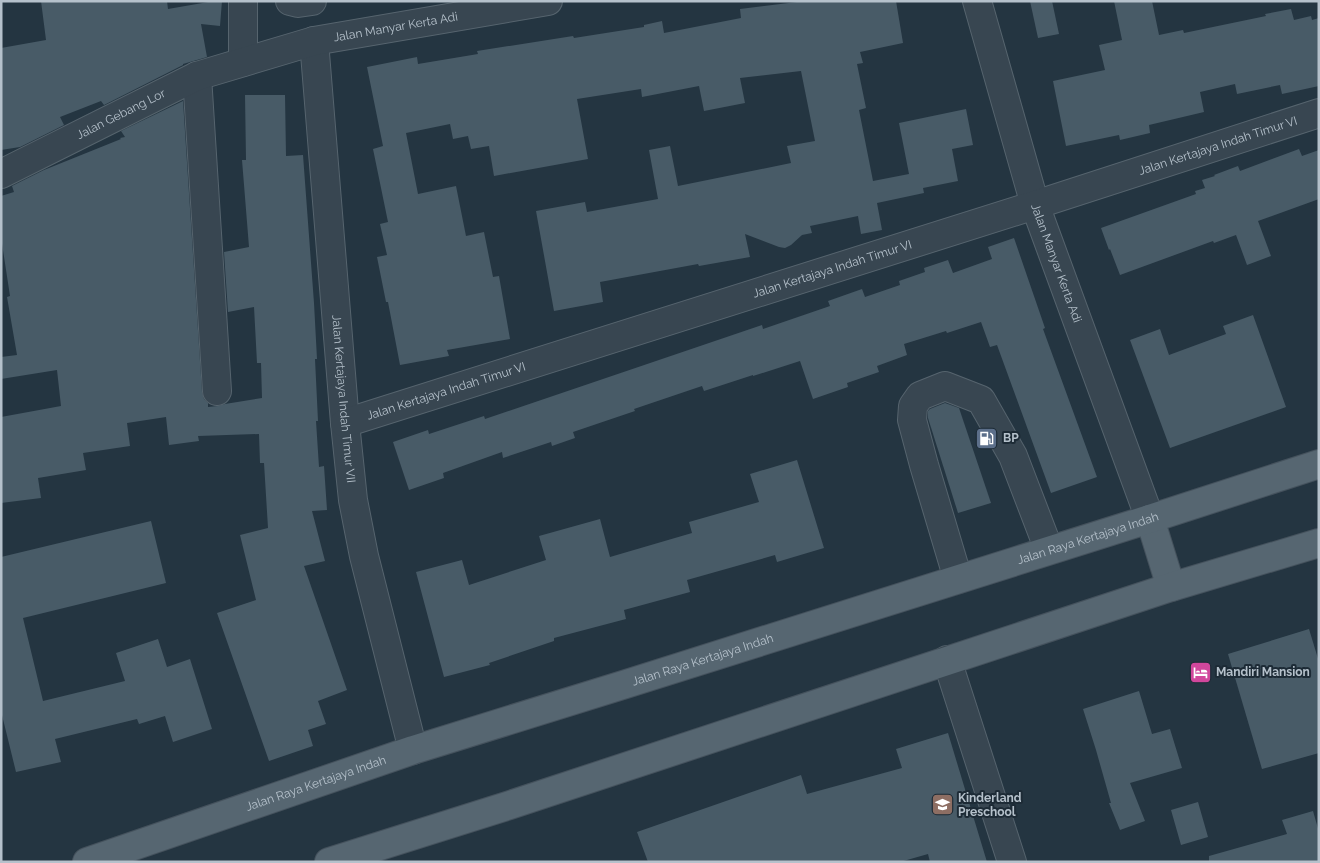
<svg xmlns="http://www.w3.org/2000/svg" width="1320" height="863" font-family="Raleway,sans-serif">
  <rect width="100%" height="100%" fill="#243541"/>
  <g fill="#485b67">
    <polygon points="41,1 167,1 168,9 214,1 222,1 220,26 201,24 207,57 183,64 183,65 104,105 101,101 60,117 64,125 20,147 1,150 1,48 46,40"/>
    <polygon points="805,1 896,1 903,43 860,52 863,63 857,64 866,108 859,110 873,181 909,174 899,123 966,109 973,145 952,149 958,181 923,188 924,193 877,203 882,230 861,234 858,216 810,226 812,233 802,235 791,245 785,248 779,247 745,234 750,257 699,266 698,264 600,282 603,302 554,311 536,211 585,202 587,212 658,199 649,150 670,146 678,186 791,163 787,146 815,141 801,71 740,78 745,103 704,111 699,86 642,97 641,89 577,99 588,159 494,176 489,146 471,149 468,136 453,139 450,124 406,133 418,194 456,186 466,236 484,232 493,277 499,276 510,339 447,350 449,356 400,365 388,302 386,302 377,257 387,255 380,224 388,222 373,149 383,146 367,67 417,57 418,64 478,54 477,51 573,36 574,38 644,27 644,25 662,21 664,33 741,18 740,9"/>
    <polygon points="1030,1 1052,1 1059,34 1038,38"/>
    <polygon points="1114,1 1152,1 1159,35 1183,30 1184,33 1266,16 1265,14 1291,9 1294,20 1311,16 1312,20 1319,18 1319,86 1282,94 1280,85 1237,94 1235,84 1200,92 1204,112 1149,125 1150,133 1120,140 1119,135 1066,146 1053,81 1105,70 1099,45 1122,40"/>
    <polygon points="245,95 285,95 286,156 303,155 314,303 317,359 315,359 318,421 316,421 319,467 324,466 327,510 312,511 325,561 304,566 347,690 318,701 326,724 308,730 313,746 269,761 217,613 256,600 240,535 268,528 264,463 260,463 259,434 198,436 199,441 169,445 166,417 127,423 130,446 83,453 86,470 38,478 41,498 1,503 1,417 61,406 57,370 1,379 1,357 17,355 7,297 10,296 1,237 1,196 14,192 12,186 44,170 121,139 120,138 125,137 121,131 183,101 202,392 204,399 208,403 208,407 218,406 225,404 262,398 261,363 257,363 254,307 228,312 224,252 249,247 242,160 246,160"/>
    <polygon points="1299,149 1302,156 1319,150 1319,199 1258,221 1271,256 1247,265 1236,235 1214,243 1213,241 1120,275 1110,249 1109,250 1101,228 1196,194 1195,191 1205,188 1202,180 1215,176 1214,175 1238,166 1240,171"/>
    <polygon points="1014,238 1045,328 1043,329 1097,477 1051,493 997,345 990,347 981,322 947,333 946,331 904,344 907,355 877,366 879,372 847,383 848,387 813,399 800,361 753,376 753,375 704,391 702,386 634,409 635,411 573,432 575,438 552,446 551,442 503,458 502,452 443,473 444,478 409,490 393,442 428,430 429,434 484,416 485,419 762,325 763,329 830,306 828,301 862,289 865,297 900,285 899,281 925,272 924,268 948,260 953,273 992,259 988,247"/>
    <polygon points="1253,315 1286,407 1170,448 1130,340 1160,329 1169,355 1226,334 1223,326"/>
    <polygon points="945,403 959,408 991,503 958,513 928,418 928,411 930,409"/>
    <polygon points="797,460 824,548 777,562 775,555 687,580 690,592 624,610 626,619 554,638 554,641 489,663 490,665 444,677 416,572 462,560 469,585 546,560 539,536 600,519 610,557 692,533 689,522 759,502 750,474"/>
    <polygon points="151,521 166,583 23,618 43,701 125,681 116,653 158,639 167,667 190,659 212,729 173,742 165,716 139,724 137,719 55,739 61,762 16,772 1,711 1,557"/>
    <polygon points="1309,629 1319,662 1319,753 1262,769 1228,654"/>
    <polygon points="1139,691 1152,734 1170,729 1182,768 1130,783 1145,821 1120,830 1109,803 1111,803 1096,750 1083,709"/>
    <polygon points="948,733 987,862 930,862 928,854 900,862 648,862 637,832 801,775 807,794 902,768 896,749"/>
    <polygon points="1198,802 1208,837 1181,845 1171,810"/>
    <polygon points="1313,811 1319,832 1319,862 1209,862 1209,856 1287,834 1282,820"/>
  </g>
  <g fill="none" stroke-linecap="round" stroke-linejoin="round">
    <defs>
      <g id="minor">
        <polyline points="243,1 243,62"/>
        <polyline points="290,1 298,3 312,1"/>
        <path id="s1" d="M 977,1 L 1035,205 L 1150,519"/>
        <path id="s2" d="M 314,41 L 345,423 L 353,500 L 364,556 L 413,750"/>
        <polyline points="197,76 217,391"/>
        <path id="s3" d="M 1,174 L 197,76 L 314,41 L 548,1"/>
        <path id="s4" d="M 345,423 L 1035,205 L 1319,113"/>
        <polyline points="958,579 924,465 912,420 913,406 920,396 945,386 981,400 1013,456 1049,550"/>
        <polyline points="947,660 1012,862"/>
      </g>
      <g id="major">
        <polyline points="1150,519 1171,587"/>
        <path id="s5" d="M 87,862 L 413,750 L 626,684 L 1140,522 L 1319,464"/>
        <polyline points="329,862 510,805 1171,587 1319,543"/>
      </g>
    </defs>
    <use href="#minor" stroke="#56646e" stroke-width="30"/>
    <use href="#major" stroke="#45525d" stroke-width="30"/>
    <use href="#minor" stroke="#384651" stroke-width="28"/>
    <use href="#major" stroke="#566671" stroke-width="28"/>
  </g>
  <defs>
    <symbol id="fuel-square" viewBox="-11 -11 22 22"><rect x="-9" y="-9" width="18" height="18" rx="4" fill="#5c6f8a" stroke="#1d2b36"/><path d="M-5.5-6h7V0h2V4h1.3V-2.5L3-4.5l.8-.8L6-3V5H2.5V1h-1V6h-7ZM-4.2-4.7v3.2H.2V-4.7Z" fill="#fff"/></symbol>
    <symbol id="hotel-square" viewBox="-11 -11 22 22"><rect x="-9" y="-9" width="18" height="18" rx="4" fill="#d1479c" stroke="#1d2b36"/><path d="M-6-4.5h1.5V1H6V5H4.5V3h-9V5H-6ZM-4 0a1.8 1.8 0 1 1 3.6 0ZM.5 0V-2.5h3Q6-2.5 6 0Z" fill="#fff"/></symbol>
    <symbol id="school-square" viewBox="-11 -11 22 22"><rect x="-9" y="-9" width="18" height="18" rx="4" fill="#8d6e63" stroke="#1d2b36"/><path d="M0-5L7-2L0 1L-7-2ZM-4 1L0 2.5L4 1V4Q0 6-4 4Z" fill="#fff"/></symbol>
  </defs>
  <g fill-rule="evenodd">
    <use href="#fuel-square" x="974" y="426" width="25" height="25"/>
    <use href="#hotel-square" x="1188" y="660" width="25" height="25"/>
    <use href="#school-square" x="930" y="792" width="25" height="25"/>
  </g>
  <g text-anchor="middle" stroke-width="4" stroke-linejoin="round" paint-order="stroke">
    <g font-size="12" fill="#b5c1cb" stroke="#1d2b36">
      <text dy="4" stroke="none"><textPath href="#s3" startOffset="424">Jalan Manyar Kerta Adi</textPath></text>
      <text dy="4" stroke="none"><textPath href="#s3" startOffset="134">Jalan Gebang Lor</textPath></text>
      <text dy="4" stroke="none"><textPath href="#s4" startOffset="916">Jalan Kertajaya Indah Timur VI</textPath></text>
      <text dy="4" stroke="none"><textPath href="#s1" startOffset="274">Jalan Manyar Kerta Adi</textPath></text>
      <text dy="4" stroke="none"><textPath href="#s4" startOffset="511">Jalan Kertajaya Indah Timur VI</textPath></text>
      <text dy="4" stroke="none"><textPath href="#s4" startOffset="106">Jalan Kertajaya Indah Timur VI</textPath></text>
      <text dy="4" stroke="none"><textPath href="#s2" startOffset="359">Jalan Kertajaya Indah Timur VII</textPath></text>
      <text dy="4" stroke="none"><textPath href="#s5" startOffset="1052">Jalan Raya Kertajaya Indah</textPath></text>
      <text dy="4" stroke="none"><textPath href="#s5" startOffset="648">Jalan Raya Kertajaya Indah</textPath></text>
      <text dy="4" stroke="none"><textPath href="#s5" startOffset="242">Jalan Raya Kertajaya Indah</textPath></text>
    </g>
    <g font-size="12" font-weight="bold" fill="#b5c1cb" stroke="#1d2b36" text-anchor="start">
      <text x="1003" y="442">BP</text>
      <text x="1216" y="676">Mandiri Mansion</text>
      <text x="958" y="802">Kinderland<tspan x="958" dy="14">Preschool</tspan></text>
    </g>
  </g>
  <rect width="1320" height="863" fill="none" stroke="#b5c1cb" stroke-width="5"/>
</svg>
